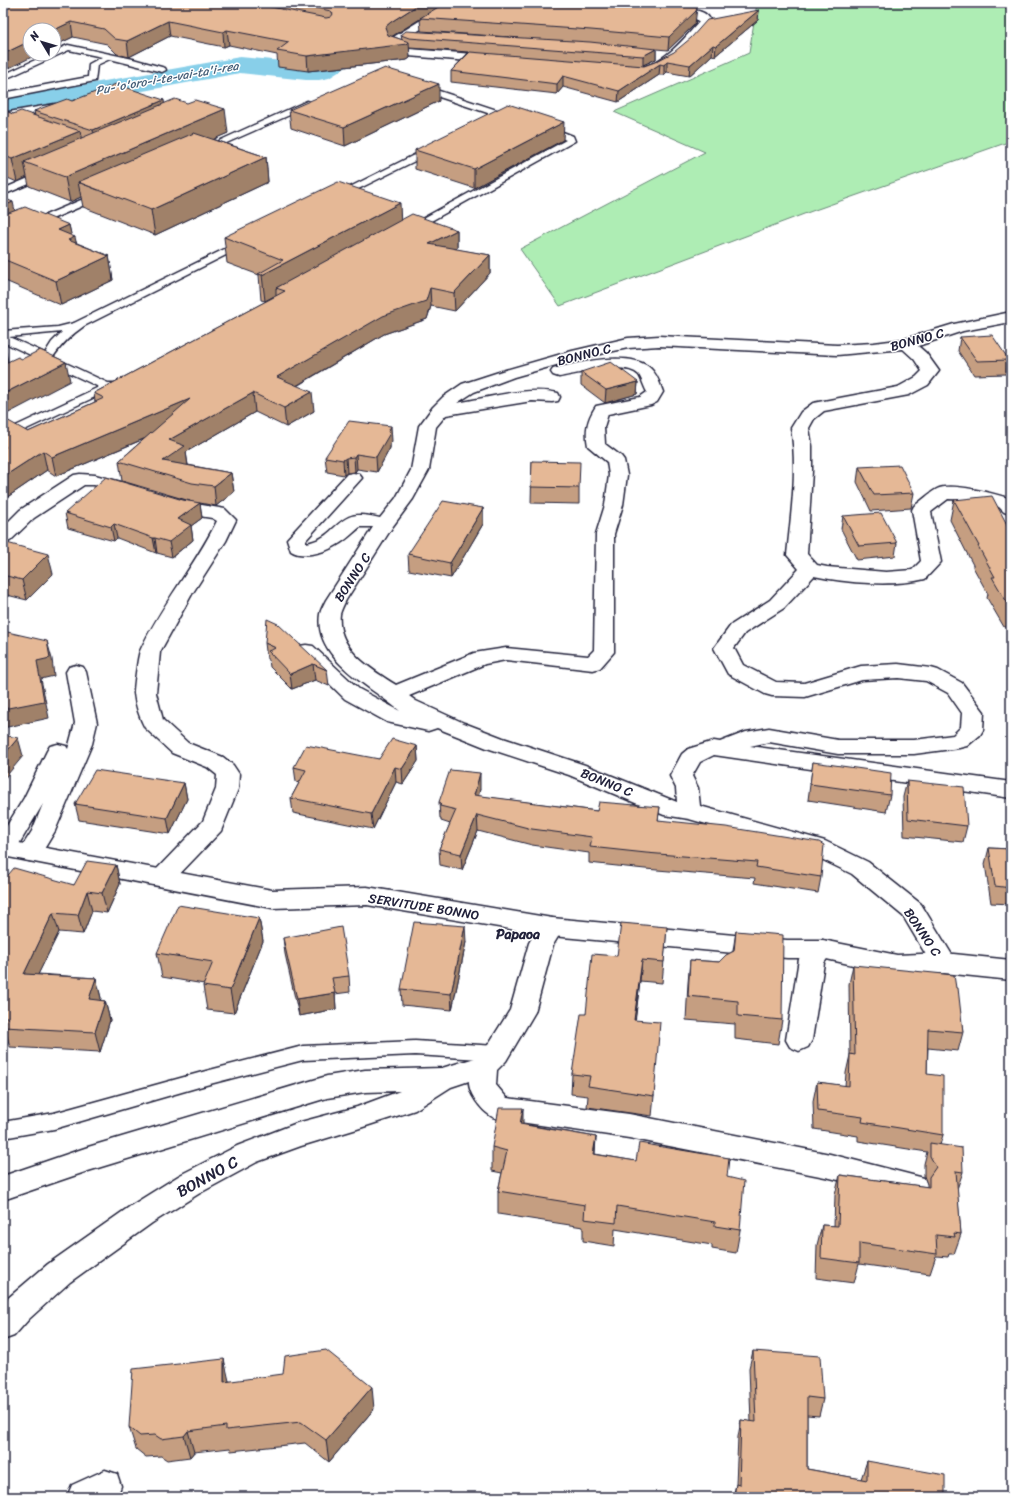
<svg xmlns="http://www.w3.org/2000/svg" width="1014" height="1500" font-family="Sriracha,sans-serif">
  <rect width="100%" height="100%" fill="#fff"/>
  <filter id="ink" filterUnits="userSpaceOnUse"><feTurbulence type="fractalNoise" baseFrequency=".025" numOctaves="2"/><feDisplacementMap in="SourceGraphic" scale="8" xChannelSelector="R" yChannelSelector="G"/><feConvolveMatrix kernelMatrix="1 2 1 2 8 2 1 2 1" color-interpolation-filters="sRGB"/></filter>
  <g filter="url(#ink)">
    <polygon fill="#aeedb4" stroke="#688878" points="757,3 1011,3 1011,141 812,211 560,306 520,249 705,152 614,112 749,53"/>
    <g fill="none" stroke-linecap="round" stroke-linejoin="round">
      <polygon fill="#88cfe9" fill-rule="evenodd" points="414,3 445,3 441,8 329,78 319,80 306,80 240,73 3,117 3,99 240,57 313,64"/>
      <defs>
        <g id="service">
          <polygon points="68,45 133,59 165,68 166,70 162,72 110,59 97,65 95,81 3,99 3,93 88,77 89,64 102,57 69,50 3,80 3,75 48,54 54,54 54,51"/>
          <polygon points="421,85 515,116 516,118 515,120 509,120 418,90 417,88"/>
          <polygon points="307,101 310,102 311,104 310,106 206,152 203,153 199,150"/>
          <polygon points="55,104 58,105 59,107 58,109 3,119 3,113"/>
          <polygon points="545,125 573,136 575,141 413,231 407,231 405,229 407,227 566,140 542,130 541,128"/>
          <polygon points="432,146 435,147 436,149 435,151 340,198 334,198 332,196"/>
          <polygon points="45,171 50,174 48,176 3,195 3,189"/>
          <polygon points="100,192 103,193 105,195 103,197 3,240 3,233"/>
          <path d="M 243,240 L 248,243 L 246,245 L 84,326 C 71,335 62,344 53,357 L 108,383 L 116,383 L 118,385 L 112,389 L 3,440 L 3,432 L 99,387 L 48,363 L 3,383 L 3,376 L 39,359 L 3,342 L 3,331 L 58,327 L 74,323 ZM 62,332 L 52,342 L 45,353 L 9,337 Z"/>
          <polygon points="415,1041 497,1046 503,1048 506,1053 503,1058 497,1060 415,1055 303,1060 206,1085 54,1129 3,1138 3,1122 54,1113 206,1071 303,1046"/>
        </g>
        <g id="minor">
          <path d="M 460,4 L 681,9 C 692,10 707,9 711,22 C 694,45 671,68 643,75 L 408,56 L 389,49 L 387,43 L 392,38 L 437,10 ZM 460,10 L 681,15 L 694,17 L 699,22 C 684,39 666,61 643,67 L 409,49 L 399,45 L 400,42 L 445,14 Z"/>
          <path d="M 1011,312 L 1011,322 L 963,331 L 918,346 L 926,353 L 939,371 L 928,385 L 909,395 L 824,411 L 814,419 L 809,428 L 812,446 L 812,471 L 807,554 L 817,565 L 827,567 L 886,572 L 912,570 L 921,561 L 912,510 L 914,506 C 922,501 929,493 937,489 C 952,482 995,494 1011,499 L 1011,514 L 1004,512 L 999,507 L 978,500 L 948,499 L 931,512 L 941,562 L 925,579 C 893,587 846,583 814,576 L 784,608 L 745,633 L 734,648 L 743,665 L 776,682 L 804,683 L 861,666 L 898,664 L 931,668 L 938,670 L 962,683 L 984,712 L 983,730 L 980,735 L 967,746 L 959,748 L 914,754 L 838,754 L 769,742 L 750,746 L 1011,782 L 1011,798 L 714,755 L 700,762 L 692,776 L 698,788 L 700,806 L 825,841 L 868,862 L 921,904 L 957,963 L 953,970 L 944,973 L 935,970 L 903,916 L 852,874 L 809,853 L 689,819 L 664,815 L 569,775 L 487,748 L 437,728 L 428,731 L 387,722 L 345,699 L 296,651 L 299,646 L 306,645 L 313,646 L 359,689 L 400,711 C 372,687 313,659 320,614 C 321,609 324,604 326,600 L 373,527 L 360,527 C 353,533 345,541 337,545 C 326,552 303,559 291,551 L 287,539 L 347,474 L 353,473 L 359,474 L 362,478 L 306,540 L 306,543 C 330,539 332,525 349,517 C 358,513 371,516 380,518 L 396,498 L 411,470 L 419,426 L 433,407 L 443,397 L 462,384 L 502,371 L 572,351 L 628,338 L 659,336 L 837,345 L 874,343 L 905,339 L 954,324 ZM 659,346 L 837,355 L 903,349 L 914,359 L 922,371 L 916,377 L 898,387 L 813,403 L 801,412 L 791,428 C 798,470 791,513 787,555 L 799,569 L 770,600 L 731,625 L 714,648 L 728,674 L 765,694 L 772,696 L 805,697 L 862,680 L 898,678 L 926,681 L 948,693 L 962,713 L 961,727 L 953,735 L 914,740 L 838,740 L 769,728 L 746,732 L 720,742 L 714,741 L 688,749 L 682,754 L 670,776 L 676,788 L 677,802 L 585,765 L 503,738 L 464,723 L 416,701 L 409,696 L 485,664 L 506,660 L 593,670 L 600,668 L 614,652 L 614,534 L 623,505 L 627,475 L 624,460 L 621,456 L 605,444 L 604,427 L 608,414 L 651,405 L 657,402 L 663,392 C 660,384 657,374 650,368 C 629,350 577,363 553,369 L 551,372 L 553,375 L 559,377 C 577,374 625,360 639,375 C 642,379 644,387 647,392 L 640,397 L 596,406 C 587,420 585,430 588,446 L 607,462 L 609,475 L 605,505 L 596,534 L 594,650 L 588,656 L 506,648 L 474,653 L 396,685 C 371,669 336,649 340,614 C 341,610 344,604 346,600 L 393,526 L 413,499 L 429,470 L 436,427 L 446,415 L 532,401 L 552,402 L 558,401 L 560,397 L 558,393 C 529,386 487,398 457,403 L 474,392 L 514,377 L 581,358 L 628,348 Z"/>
          <polygon points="80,474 95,475 136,486 139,490 136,494 130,495 94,485 84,485 34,518 10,541 3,543 3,527 20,510 74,475"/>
          <path d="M 171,496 L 196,504 L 225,509 L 236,520 L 226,541 L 192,594 L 160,652 L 156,693 L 163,720 L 188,743 L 223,757 L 233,765 L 239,774 L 238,789 L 221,831 L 171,883 L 163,886 L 155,883 L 151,877 L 155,871 L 203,821 L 216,789 L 217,775 L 207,767 L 172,753 L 145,728 C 140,719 135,704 134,693 C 134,686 138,656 140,651 C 161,605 195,566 217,521 L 212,518 L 193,515 L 165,506 L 162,502 L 165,498 Z"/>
          <polygon points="76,665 83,667 86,672 97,723 92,744 55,831 38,859 30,861 22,859 18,853 32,831 43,804 13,854 3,856 3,832 24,798 47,751 50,746 58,744 66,746 68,749 75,723 66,672 69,667"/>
          <path d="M 552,918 L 561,920 L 564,927 L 553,945 L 535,1012 L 506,1061 L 497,1070 L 496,1085 L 507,1098 L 629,1114 L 830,1154 L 924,1178 L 928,1187 L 924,1196 L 914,1199 L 830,1178 L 629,1138 L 500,1119 C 497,1118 493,1118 491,1116 C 481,1110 468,1093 469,1081 L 451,1087 L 415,1110 L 357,1129 L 301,1146 L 257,1162 L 200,1193 L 152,1223 L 70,1282 L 29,1319 L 14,1336 L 3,1340 L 3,1304 L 7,1299 L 48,1264 L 132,1205 L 180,1175 L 237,1146 L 297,1123 L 357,1107 L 400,1091 L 365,1092 L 327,1098 L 88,1171 L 3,1200 L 3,1176 L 88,1147 L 327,1076 L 365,1070 L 442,1068 L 475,1058 L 488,1045 L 510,1010 L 529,943 C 535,932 540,922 552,918 Z"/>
          <path d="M 822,940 L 831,942 L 834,949 L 824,963 L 812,1040 L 808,1047 L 799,1051 L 790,1047 L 786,1040 L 799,959 C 805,949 811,943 822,940 Z"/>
          <polygon points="105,1470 117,1474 121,1486 117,1497 67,1497 72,1485"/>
        </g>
        <polygon id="tertiary" points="3,840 272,890 367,887 552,918 787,940 822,940 897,955 944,953 1011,960 1011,980 944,973 897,975 822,958 787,958 552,936 367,905 272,908 3,856"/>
      </defs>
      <use href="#service" stroke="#22223b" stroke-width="3"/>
      <use href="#minor" stroke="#22223b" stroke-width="3"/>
      <use href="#tertiary" stroke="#22223b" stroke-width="3"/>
      <use href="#service" fill="#fff" fill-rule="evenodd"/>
      <use href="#minor" fill="#fff" fill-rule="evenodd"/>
      <use href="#tertiary" fill="#fff" fill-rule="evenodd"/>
    </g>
    <g fill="#c59e81" stroke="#22223b" fill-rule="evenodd">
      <path d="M 3,3 L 639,3 L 696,21 L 695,24 L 668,50 L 656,49 L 656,59 L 643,65 L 644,66 L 655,62 L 759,10 L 758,20 L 715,56 L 712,55 L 689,76 L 667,72 L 664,75 L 659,75 L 618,102 L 563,87 L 557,94 L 451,82 L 451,71 L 469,52 L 409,48 L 410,58 L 407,60 L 308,71 L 278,67 L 277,55 L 229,45 L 224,47 L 170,36 L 129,57 L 117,54 L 107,44 L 73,37 L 54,46 L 54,30 ZM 420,19 L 421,31 L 510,37 L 401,35 L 402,40 L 392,36 Z"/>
      <polygon points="72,101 164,103 228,133 213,139 266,157 268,182 155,235 83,207 81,197 70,202 29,186 27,177 17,182 3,176 3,110 13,114 35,116 34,111"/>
      <polygon points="439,101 345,146 291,128 289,110"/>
      <polygon points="563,140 474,188 415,169 415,150"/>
      <polygon points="3,198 15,211 69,225 71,235 77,243 109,256 113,280 61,305 3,280"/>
      <polygon points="400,220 457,230 457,248 454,249 490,255 490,273 455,311 431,306 427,319 384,334 297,386 314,411 286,427 255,412 186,452 188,465 231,473 234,492 216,506 200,503 202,518 191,526 193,540 172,557 157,553 156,553 117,538 114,541 68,528 65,513 183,500 190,501 122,481 119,461 144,439 56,476 47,470 3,500 3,420 28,432 95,402 94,393 276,296 276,295 265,301 261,300 259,275 227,263 224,237"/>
      <polygon points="960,337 1009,360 1006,374 974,375 958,351"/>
      <polygon points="581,372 638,382 637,394 605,403 581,385"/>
      <polygon points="392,441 390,444 390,448 377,472 357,469 355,472 347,473 344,475 327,472 325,457"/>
      <polygon points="532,461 579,488 579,504 531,503"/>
      <polygon points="859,467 914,493 911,508 871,511 857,482"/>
      <polygon points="954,500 1011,532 1011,630 1009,627 1004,627 987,598 988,594 973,567 973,565 950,520"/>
      <polygon points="483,508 483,524 451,578 409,570 408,554"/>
      <polygon points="843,516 897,543 895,556 857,560 841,529"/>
      <polygon points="3,542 53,574 27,600 3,594"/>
      <polygon points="265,643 327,670 329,686 315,680 292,689 270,667 269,660 267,659"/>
      <polygon points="417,746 418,761 403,784 396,782 373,829 293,813 291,798 299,783 296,782 294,767 379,759"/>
      <polygon points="813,762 890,795 886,812 808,800"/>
      <polygon points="907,781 967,826 963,842 904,836 903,797"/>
      <polygon points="184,783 187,799 170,834 79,820 75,804"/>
      <polygon points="480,789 478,796 597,811 660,807 658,820 821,877 818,893 754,883 755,878 645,869 589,863 589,853 532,845 478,831 462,870 440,865 439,849 450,824 441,821 441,818 440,818 439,802"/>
      <polygon points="989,848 1011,849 1011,904 991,903 985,864"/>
      <polygon points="116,865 120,884 107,913 92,911 83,934 59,932 38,974 96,978 101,998 100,1000 105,1001 110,1020 100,1052 10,1047 7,1036 3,1035 3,881 74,885"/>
      <polygon points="259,918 263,941 234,1013 207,1010 203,986 204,984 162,977 157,953"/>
      <polygon points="667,927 662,983 640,981 635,1020 654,1096 652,1116 587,1107 588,1096 571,1094 572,1074 586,1014 617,956"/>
      <polygon points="736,931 782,1020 778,1044 735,1039 735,1024 686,1020 688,983 690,960 719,962 733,951"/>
      <polygon points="283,938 349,976 350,992 335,994 336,1009 299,1016 285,954"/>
      <polygon points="466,942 452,1010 402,1005 401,989"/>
      <polygon points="853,965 956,988 963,1032 958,1051 928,1048 927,1074 943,1135 940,1145 963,1172 957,1189 961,1234 954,1254 949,1254 948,1257 936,1256 930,1274 859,1264 854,1283 816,1278 817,1245 822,1225 834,1226 835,1195 840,1175 927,1187 927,1184 924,1176 924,1164 927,1152 858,1141 858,1136 814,1129 813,1101 817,1082 845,1086 846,1073 850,1055 849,984"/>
      <polygon points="523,1124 596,1137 595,1154 727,1177 740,1230 736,1253 712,1249 712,1245 615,1229 614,1246 583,1241 583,1227 498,1214 498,1191 502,1173 492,1171 492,1147"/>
      <polygon points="753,1351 823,1399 819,1416 807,1415 807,1469 861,1479 867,1461 945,1497 733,1497 736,1484 738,1437 741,1420 751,1422 749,1368"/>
      <polygon points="229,1381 374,1409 329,1462 305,1443 231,1451 230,1448 194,1452 190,1457 167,1460 161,1456 146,1457 136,1449 129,1427"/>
    </g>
    <g fill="#a08169" stroke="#22223b">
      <polygon points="421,3 458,3 436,9 391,37 386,42 385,27 391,22"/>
      <polygon points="697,8 695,24 668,50 669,37"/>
      <polygon points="759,10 758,20 715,56 716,46"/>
      <polygon points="168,21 170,36 129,57 127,41"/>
      <polygon points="71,22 73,37 54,46 54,30"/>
      <polygon points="227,30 229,45 224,47 223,32"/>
      <polygon points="30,41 30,54 38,54 3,71 3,54"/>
      <polygon points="409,42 410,58 407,60 308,71 307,56"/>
      <polygon points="713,45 712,55 689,76 690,65"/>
      <polygon points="656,49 656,59 643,65 643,56"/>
      <polygon points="667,61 667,72 664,75 664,65"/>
      <polygon points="660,64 659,75 618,102 619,91"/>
      <polygon points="563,76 563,87 557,94 557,84"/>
      <polygon points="439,84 439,101 345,146 344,127"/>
      <polygon points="164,100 166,118 96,148 93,130"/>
      <polygon points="225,109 228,133 98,190 78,182 81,197 70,202 65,177"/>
      <polygon points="564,122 563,140 474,188 474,169"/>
      <polygon points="80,131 84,153 24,162 27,177 17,182 12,159"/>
      <polygon points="266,157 268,182 155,235 151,210"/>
      <polygon points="13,202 18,225 3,231 3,206"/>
      <polygon points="400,203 401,228 276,288 276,295 265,301 262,275"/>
      <polygon points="69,225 72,238 75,237 80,260 58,230"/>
      <polygon points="457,230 457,248 430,262 429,244"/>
      <polygon points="490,255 490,273 455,311 454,293"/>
      <polygon points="109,256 113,280 61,305 56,281"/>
      <polygon points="430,288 431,306 427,319 384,334 279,396 277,377"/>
      <polygon points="6,352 10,371 3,375 3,354"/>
      <polygon points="66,362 70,381 3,416 3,394"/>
      <polygon points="638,382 637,394 605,403 606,390"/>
      <polygon points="312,392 314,411 286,427 284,408"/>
      <polygon points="253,393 255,412 186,452 188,466 163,461 169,440"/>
      <polygon points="190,399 193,418 56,476 52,457"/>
      <polygon points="391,426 392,441 390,444 390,448 377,472 376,457 388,432"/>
      <polygon points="43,451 47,470 3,500 3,477"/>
      <polygon points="356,454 357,469 355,472 354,457"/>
      <polygon points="346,458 347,473 344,475 343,460"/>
      <polygon points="231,473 234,492 216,506 214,486"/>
      <polygon points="200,503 202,518 191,526 193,540 172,557 169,542 178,519"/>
      <polygon points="483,508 483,524 451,578 450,563"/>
      <polygon points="114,524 117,538 114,541 111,527"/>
      <polygon points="153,538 155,538 157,553 156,553"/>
      <polygon points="48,554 53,574 27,600 22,580"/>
      <polygon points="47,641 52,659 54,676 41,679 49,718 3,728 3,709 37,661"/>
      <polygon points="313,664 315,680 292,689 290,674"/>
      <polygon points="18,738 23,756 3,780 3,756"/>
      <polygon points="417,746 418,761 403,784 402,769"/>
      <polygon points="395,767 396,782 373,829 371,814"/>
      <polygon points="480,773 480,789 475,811 474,795"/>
      <polygon points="184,783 187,799 170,834 167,818"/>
      <polygon points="477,815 478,831 462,870 461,854"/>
      <polygon points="116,865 120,884 107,913 102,893"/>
      <polygon points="87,891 92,911 83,934 78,915"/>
      <polygon points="53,913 59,932 29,993 24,974"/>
      <polygon points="259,918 263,941 234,1013 230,990"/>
      <polygon points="465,926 466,942 452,1010 451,994"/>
      <polygon points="642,960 640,981 633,1040 634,1020"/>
      <polygon points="96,978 101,998 94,1018 89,999"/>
      <polygon points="335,993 336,1009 299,1016 297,999"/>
      <polygon points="105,1001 110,1020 100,1052 95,1032"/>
      <polygon points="523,1108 523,1131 520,1124"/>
      <polygon points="596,1137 594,1161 593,1154"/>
      <polygon points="224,1359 229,1381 229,1404 224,1382"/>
      <polygon points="372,1387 374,1409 329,1462 326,1440"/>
      <polygon points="188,1431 194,1452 190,1457 184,1436"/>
    </g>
    <g fill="#e5b896" stroke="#22223b">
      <polygon points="3,3 251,3 326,18 331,17 333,14 331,11 293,3 421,3 391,22 385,27 388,35 409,42 407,44 307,56 277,51 289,42 227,30 223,32 168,21 127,41 115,39 104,29 71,22 54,30 30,30 30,41 3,54"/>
      <polygon points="445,3 639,3 695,7 697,8 696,11 669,37 591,30 420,18"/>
      <polygon points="759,10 716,46 713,45 690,65 667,61 664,65 660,64 619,91 563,76 557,84 451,71 470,52 644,66 655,62 674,52 691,38 707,20"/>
      <polygon points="406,31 590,42 656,49 643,56 409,38 401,35"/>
      <polygon points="385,68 439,84 344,127 289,110"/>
      <polygon points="116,84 164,100 93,130 34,111 67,99 72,101"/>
      <polygon points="175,99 187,103 195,100 225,109 65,177 24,162"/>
      <polygon points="508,104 564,122 474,169 415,150"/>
      <polygon points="3,110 13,114 21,111 80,131 12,159 3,155"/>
      <polygon points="194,133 266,157 151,210 78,182"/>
      <polygon points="338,182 400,203 262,275 258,274 283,260 224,237"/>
      <polygon points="3,198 13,202 3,206"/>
      <polygon points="25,207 69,225 58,230 75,237 68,240 109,256 56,281 3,259 3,215"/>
      <polygon points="412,214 457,230 429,244 490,255 454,293 430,288 426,301 383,316 277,377 312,392 284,408 253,393 169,440 185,446 163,461 231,473 214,486 192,483 119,461 190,399 52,457 43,451 3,477 3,448 6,447 3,445 3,420 5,419 28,432 104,398 94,393 285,291 276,288"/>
      <polygon points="992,335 1009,360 977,361 960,337"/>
      <polygon points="40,350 66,362 3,394 3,364 18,357 22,359"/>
      <polygon points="3,351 6,352 3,354"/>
      <polygon points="611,362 638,382 606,390 581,372"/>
      <polygon points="349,421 391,426 388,432 390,433 376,457 356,454 354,457 346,458 343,460 325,457"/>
      <polygon points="532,461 580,462 579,488 531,487"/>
      <polygon points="900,465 914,493 874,495 859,467"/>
      <polygon points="106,477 183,500 200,503 178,519 191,525 169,542 155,538 153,538 114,524 111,527 65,513"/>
      <polygon points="992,496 1011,532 1011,606 1009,606 992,577 995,577 978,546 979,546 954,500"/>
      <polygon points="443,501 483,508 450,563 408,554"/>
      <polygon points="881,513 897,543 859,546 843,516"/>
      <polygon points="3,542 48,554 22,580 3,575"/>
      <polygon points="267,619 278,624 327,670 313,664 290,674 268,651 276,648 265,643"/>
      <polygon points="3,631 47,641 50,658 37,661 44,701 3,709"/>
      <polygon points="3,735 18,738 3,756"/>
      <polygon points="392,739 417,746 402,769 395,767 371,814 291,798 306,770 294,767 306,745 379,759"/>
      <polygon points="813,762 891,773 890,795 810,784"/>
      <polygon points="95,770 184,783 167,818 75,804"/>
      <polygon points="450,770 480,773 474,795 597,811 599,802 660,807 658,820 726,827 819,842 824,845 821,877 756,867 757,862 646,853 590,847 592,837 532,829 477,815 461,854 439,849 456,810 440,806 441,803 439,802"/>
      <polygon points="907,781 964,787 967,826 908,819"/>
      <polygon points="989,848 1011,849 1011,888 995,886"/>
      <polygon points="87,861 116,865 102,893 87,891 78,915 53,913 24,974 96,978 89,999 105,1001 95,1032 4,1027 8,1017 3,1017 3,881 14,868 74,885"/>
      <polygon points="178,905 259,918 230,990 203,986 213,962 157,953"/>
      <polygon points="414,922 465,926 451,994 401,989"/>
      <polygon points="621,923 667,927 664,962 642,960 634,1020 660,1022 654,1096 588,1086 590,1076 572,1074 581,1014 586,1014 592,954 617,956"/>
      <polygon points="341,927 349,976 332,978 335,993 297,999 283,938"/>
      <polygon points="736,931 783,935 782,1020 738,1016 738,1001 688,996 690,960 719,962 726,955 734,951"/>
      <polygon points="853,965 954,975 956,988 958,988 963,1032 928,1029 927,1074 943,1076 943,1135 862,1122 863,1117 818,1111 817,1082 849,1086 850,1054 855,1055"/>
      <polygon points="499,1108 523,1108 520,1124 596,1137 593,1154 636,1161 639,1143 729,1158 727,1177 744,1181 740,1230 715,1226 715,1222 617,1206 616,1223 584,1219 585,1205 498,1191 507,1151 492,1147"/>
      <polygon points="930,1143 962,1148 963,1172 956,1171 961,1234 954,1233 955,1237 936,1235 937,1254 859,1243 859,1263 821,1258 822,1225 838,1226 840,1175 929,1187 929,1177 936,1167 930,1156"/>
      <polygon points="326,1350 372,1387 326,1440 301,1422 226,1430 226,1426 188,1431 184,1436 161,1439 155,1435 140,1436 129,1427 133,1369 224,1359 224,1382 283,1374 285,1356"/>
      <polygon points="753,1351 820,1356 823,1399 807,1397 807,1469 867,1480 867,1461 945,1475 945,1497 734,1497 736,1484 739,1485 741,1420 756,1422"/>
    </g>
  </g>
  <g text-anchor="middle" stroke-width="3" stroke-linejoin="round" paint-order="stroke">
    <g font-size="12" font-style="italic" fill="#465f78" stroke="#fff">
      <text transform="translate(167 78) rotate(-10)" y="4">Pu-'o'oro-i-te-vai-ta'i-rea</text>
    </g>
    <g font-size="13" fill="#22223b" stroke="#fff">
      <text transform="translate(917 339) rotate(-15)" y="5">BONNO C</text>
      <text transform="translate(584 354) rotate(-14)" y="5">BONNO C</text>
      <text transform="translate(352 577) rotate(-57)" y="5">BONNO C</text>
      <text transform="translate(607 782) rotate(22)" y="5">BONNO C</text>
      <text transform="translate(424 906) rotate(9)" y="5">SERVITUDE BONNO</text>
      <text transform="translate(923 932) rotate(56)" y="5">BONNO C</text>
    </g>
    <g font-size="14" font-weight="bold" fill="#22223b" stroke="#fff">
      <text x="518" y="939">Papaoa</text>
    </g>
    <g font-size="16" fill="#22223b" stroke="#fff">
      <text transform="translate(207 1176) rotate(-29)" y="6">BONNO C</text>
    </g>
  </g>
  <rect width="1014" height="1500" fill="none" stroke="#fff" stroke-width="16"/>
  <rect x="8" y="8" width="998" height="1484" fill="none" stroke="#22223b" stroke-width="1.5" filter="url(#ink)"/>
  <g transform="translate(42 42) rotate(308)"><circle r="19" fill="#ffffff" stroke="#a7a7b1"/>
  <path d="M0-3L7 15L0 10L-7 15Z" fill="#22223b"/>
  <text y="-6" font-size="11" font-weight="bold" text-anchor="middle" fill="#22223b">N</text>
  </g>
</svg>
